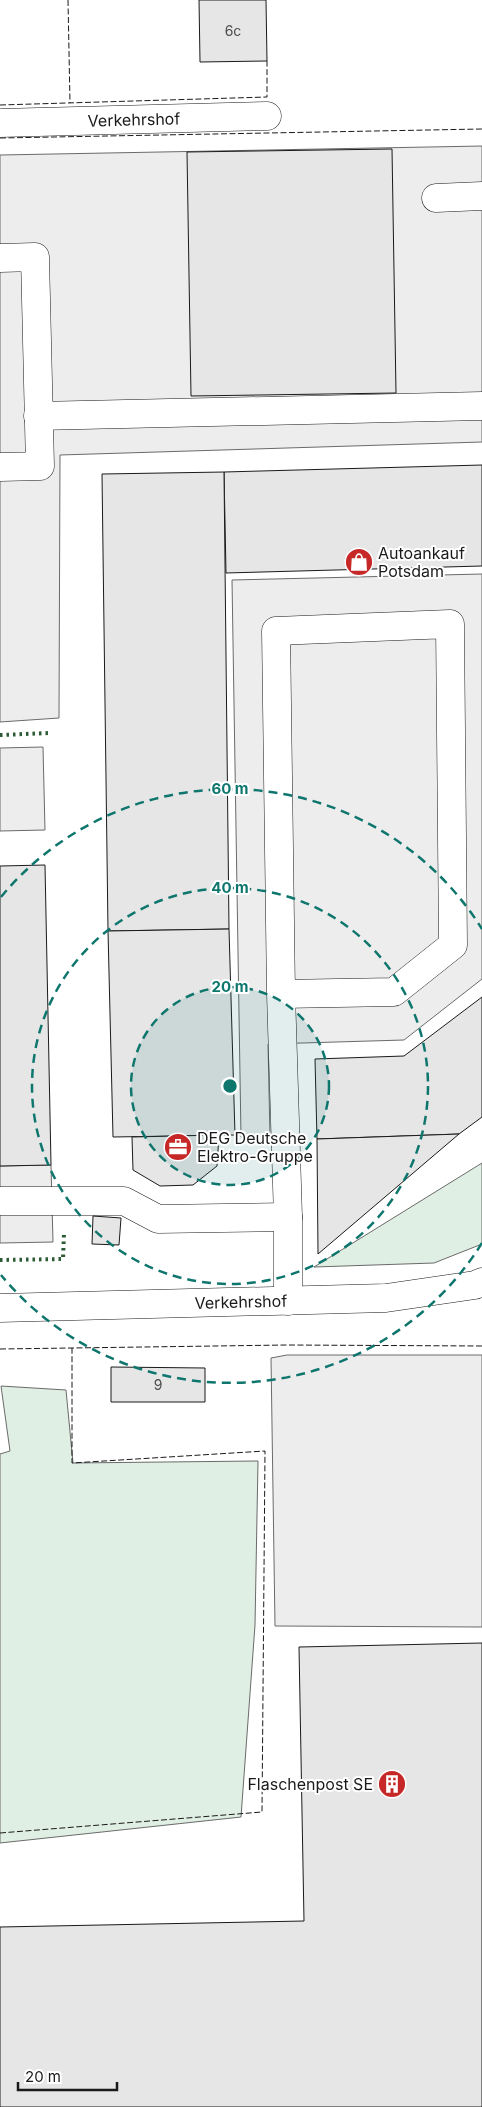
<svg xmlns="http://www.w3.org/2000/svg" width="482" height="2107" font-family="Inter,sans-serif">
  <rect width="100%" height="100%" fill="#fff"/>
  <g fill="#e0efe3" stroke="#6a6a6a">
    <polygon points="482,1163 482,1244 434,1263 314,1267"/>
    <polygon points="1,1386 66,1390 73,1463 258,1461 255,1625 241,1817 0,1843 0,1454 10,1451"/>
  </g>
  <g fill="#ededed" stroke="#6a6a6a">
    <polygon points="482,146 482,442 60,455 59,718 0,722 0,155"/>
    <polygon points="482,574 482,979 404,1040 268,1044 270,1137 241,1137 232,580"/>
    <polygon points="43,747 45,830 0,831 0,748"/>
    <polygon points="51,1165 53,1242 0,1243 0,1166"/>
    <polygon points="287,1355 482,1355 482,1627 275,1626 271,1358"/>
  </g>
  <g fill="#e6e6e6" stroke="#1a1a1a">
    <polygon points="199,0 266,0 267,61 200,62"/>
    <polygon points="392,149 396,393 191,396 187,152"/>
    <polygon points="482,465 482,566 226,573 224,472"/>
    <polygon points="224,472 229,929 108,931 102,474"/>
    <polygon points="45,865 51,1165 0,1166 0,866"/>
    <polygon points="229,929 235,1135 113,1137 108,931"/>
    <polygon points="482,997 482,1117 459,1134 317,1139 315,1059 404,1056"/>
    <polygon points="459,1134 318,1254 317,1139"/>
    <polygon points="219,1135 217,1166 193,1185 160,1186 133,1170 132,1137"/>
    <polygon points="93,1216 121,1218 119,1245 92,1244"/>
    <polygon points="111,1367 205,1368 205,1402 111,1402"/>
    <polygon points="482,1643 482,2107 0,2107 0,1927 304,1921 299,1647"/>
  </g>
  <g fill="none" stroke-linecap="round" stroke-linejoin="round">
    <defs>
      <g id="minor">
        <path id="s1" d="M 0,123 L 267,116"/>
        <polyline points="436,198 482,196"/>
        <polyline points="0,258 35,257 40,466 0,467"/>
        <polyline points="38,416 482,406"/>
        <polyline points="281,994 394,992 453,945 450,624 276,631 281,994 288,1217 288,1301"/>
        <polyline points="0,1201 124,1201 158,1219 288,1217"/>
      </g>
      <g id="major">
        <path id="s2" d="M 0,1308 L 386,1298 L 475,1285 L 482,1282"/>
      </g>
    </defs>
    <use href="#minor" stroke="#1a1a1a" stroke-width="29"/>
    <use href="#major" stroke="#1a1a1a" stroke-width="29"/>
    <use href="#minor" stroke="#fff" stroke-width="28"/>
    <use href="#major" stroke="#fff" stroke-width="28"/>
    <g stroke="#2b5a34" stroke-width="4" stroke-dasharray="2.5 4" stroke-linecap="butt">
      <polyline points="0,735 50,733"/>
      <polyline points="0,1260 63,1259 64,1234"/>
    </g>
    <g stroke="#1a1a1a" stroke-width="1" stroke-dasharray="6 2.5" stroke-linecap="butt">
      <polyline points="68,0 70,103"/>
      <polyline points="0,105 267,97 267,61"/>
      <polyline points="0,138 482,129"/>
      <polyline points="0,1349 287,1345 482,1346"/>
      <polyline points="0,1833 262,1812 265,1451 72,1463 72,1348"/>
    </g>
  </g>
  <circle cx="230" cy="1086" r="99" fill="#0f766e" fill-opacity=".12"/>
  <g fill="none" stroke="#0f766e" stroke-width="2.5" stroke-dasharray="9 6">
    <circle cx="230" cy="1086" r="99"/>
    <circle cx="230" cy="1086" r="198"/>
    <path d="M482 1243A297 297 0 0 1 1 1275M1 897A297 297 0 0 1 482 929"/>
  </g>
  <defs>
    <symbol id="shop-disc" viewBox="-11 -11 22 22"><circle r="9.5" fill="#c62828" stroke="#fff"/><path d="M-5-2.5h2.3a2.7 3.5 0 0 1 5.4 0H5L5.5 6h-11ZM-1.5-2.5h3a1.5 2.3 0 0 0-3 0Z" fill="#fff"/></symbol>
    <symbol id="office-disc" viewBox="-11 -11 22 22"><circle r="9.5" fill="#c62828" stroke="#fff"/><path d="M-6-3h4V-5.5h4V-3h4V5H-6ZM-1-4.5V-3h2v-1.5ZM-6 0V1H6V0Z" fill="#fff"/></symbol>
    <symbol id="building-disc" viewBox="-11 -11 22 22"><circle r="9.5" fill="#c62828" stroke="#fff"/><path d="M-4-6H4V6H1V3H-1V6H-4ZM-2.5-4.3h1.7v1.8h-1.7ZM.8-4.3h1.7v1.8H.8ZM-2.5-1h1.7V.8h-1.7ZM.8-1h1.7V.8H.8Z" fill="#fff"/></symbol>
  </defs>
  <g fill-rule="evenodd">
    <use href="#shop-disc" x="343" y="546" width="32" height="32"/>
    <use href="#office-disc" x="162" y="1131" width="32" height="32"/>
    <use href="#building-disc" x="376" y="1768" width="32" height="32"/>
  </g>
  <g text-anchor="middle" stroke-width="4" stroke-linejoin="round" paint-order="stroke">
    <g font-size="14" fill="#4d4d4d">
      <text x="233" y="36">6c</text>
      <text x="158" y="1390">9</text>
    </g>
    <g font-size="16" fill="#1a1a1a" stroke="#fff">
      <text dy="6" stroke="none"><textPath href="#s1" startOffset="134">Verkehrshof</textPath></text>
      <text dy="6" stroke="none"><textPath href="#s2" startOffset="241">Verkehrshof</textPath></text>
    </g>
    <g font-size="16" fill="#1a1a1a" stroke="#fff" text-anchor="start">
      <text x="378" y="559">Autoankauf<tspan x="378" dy="18">Potsdam</tspan></text>
      <text x="197" y="1144">DEG Deutsche<tspan x="197" dy="18">Elektro-Gruppe</tspan></text>
      <text x="373" y="1790" text-anchor="end">Flaschenpost SE</text>
    </g>
  </g>
  <circle cx="230" cy="1086" r="8" fill="#0f766e" stroke="#fff" stroke-width="2.5"/>
  <g font-size="15" text-anchor="middle" font-weight="bold" fill="#0f766e" stroke="#fff" stroke-width="4" stroke-linejoin="round" paint-order="stroke">
    <text x="230" y="794">60 m</text>
    <text x="230" y="893">40 m</text>
    <text x="230" y="992">20 m</text>
  </g>
  <path d="M18 2082v8h99v-8" fill="none" stroke="#1a1a1a" stroke-width="2.5"/>
  <text x="25" y="2082" font-size="15" fill="#1a1a1a" stroke="#ffffff" stroke-width="4" paint-order="stroke">20 m</text>
</svg>
